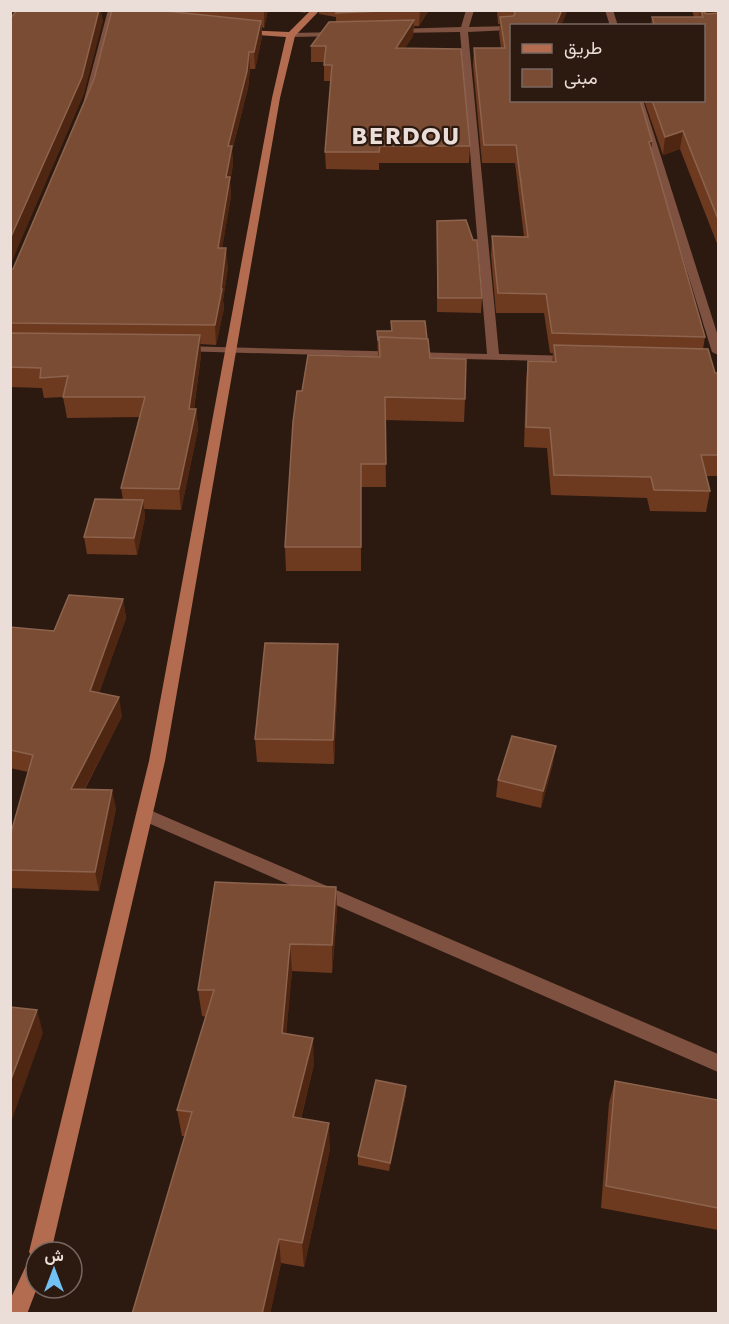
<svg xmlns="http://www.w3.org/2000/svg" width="729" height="1324" font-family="Jost,Vazirmatn,sans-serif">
  <rect width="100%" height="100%" fill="#2c1a11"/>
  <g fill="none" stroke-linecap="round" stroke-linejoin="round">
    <g fill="#7e5140" fill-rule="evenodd">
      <polygon points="108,10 116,10 92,100 88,103 84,100"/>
      <polygon points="466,10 474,10 469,27 512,26 512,30 468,32 499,354 572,356 576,358 576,362 178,351 176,349 182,346 487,354 460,32 395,33 391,31 395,29 461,27"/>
      <polygon points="605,10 613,10 618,26 610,26"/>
      <polygon points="339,32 342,32 342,36 291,37 287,35 291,33"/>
      <polygon points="634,100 643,100 718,336 718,355 712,352"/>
      <polygon points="145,808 718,1054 718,1072 139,819 137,814 139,809"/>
    </g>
    <polygon fill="#b46c51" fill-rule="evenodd" points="311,10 320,10 295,36 280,98 165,761 51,1252 36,1252 37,1288 27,1314 10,1314 10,1300 31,1255 29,1252 149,761 272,98 286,37 243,34 239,32 243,30 289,32"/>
  </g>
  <g fill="#6d3a20">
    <polygon points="112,10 268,10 264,28 262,27 262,37 255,69 250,69 248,88 232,151 233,164 230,182 231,196 222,248 228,267 223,300 224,308 216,345 200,344 201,355 194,409 196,409 198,429 181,510 144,509 145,517 137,555 87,554 84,537 123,500 121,488 139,417 67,418 63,397 44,398 42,388 10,387 10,270 13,269 94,79"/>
    <polygon points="290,10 308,10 305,13"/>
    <polygon points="319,10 429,10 419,26 414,26 413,36 405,48 470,146 469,163 379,163 379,170 326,169 325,152 331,81 324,81 324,62 311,62 311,46 336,22 336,17 319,14"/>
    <polygon points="497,10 568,10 512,26 652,141 651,151 705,337 703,349 715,373 718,373 718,476 706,476 710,491 706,512 650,511 647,498 551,495 547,448 524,447 526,381 528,361 552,362 553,353 550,353 544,313 496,313 491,255 492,236 524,237 515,163 482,163 473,65 474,48 501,48 499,33 500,24 498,24"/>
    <polygon points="692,10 718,10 718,246 680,149 663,155 644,100 704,100 704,26 651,26 652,17 694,17"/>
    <polygon points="437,221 482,298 481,313 437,312"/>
    <polygon points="391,321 427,339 430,358 465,399 464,422 385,420 386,487 361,487 361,571 286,571 285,547 302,391 378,357 377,331 391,331"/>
    <polygon points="123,599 126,618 99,693 122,716 85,789 116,808 99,891 10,888 10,836 28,772 10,768 10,627 54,631"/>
    <polygon points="338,668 334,764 257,762 255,739"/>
    <polygon points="553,763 541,808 496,797 498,780"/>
    <polygon points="336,887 337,914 332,973 292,971 286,1033 314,1064 301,1119 330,1149 304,1267 281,1263 270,1314 132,1314 185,1136 182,1136 177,1110 206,1017 202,1016 198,990"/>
    <polygon points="615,1081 718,1100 718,1230 601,1208 609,1103"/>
    <polygon points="406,1086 406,1094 389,1171 358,1165 358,1156"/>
  </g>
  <g fill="#4e2612">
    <polygon points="10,10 16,10 17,13 10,23"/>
    <polygon points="99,10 101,10 103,21 84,94 10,266 10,239"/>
    <polygon points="264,10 268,10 264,28"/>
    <polygon points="420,10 429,10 419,26"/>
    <polygon points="562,10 568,10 561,26 555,26"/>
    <polygon points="700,10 718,10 718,16 703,17 701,11 699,26 698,26"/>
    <polygon points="414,20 413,36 395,64 396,48"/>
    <polygon points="261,21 262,37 255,69 254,52"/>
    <polygon points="249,52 250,69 248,88 232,151 233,164 230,182 231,196 219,267 218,248 226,177 228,146"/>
    <polygon points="683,131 680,149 663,155 665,137"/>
    <polygon points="652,141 650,159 649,142"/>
    <polygon points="226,248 228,267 223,300 224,308 216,345 215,325"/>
    <polygon points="200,335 201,355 191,429 189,409"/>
    <polygon points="196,409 198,429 181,510 179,489"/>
    <polygon points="143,500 145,517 137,555 134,538"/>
    <polygon points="123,599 126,618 93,710 90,691"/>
    <polygon points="338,644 338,668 334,764 333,740"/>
    <polygon points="119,697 122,716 75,807 71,789"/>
    <polygon points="556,746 553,763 541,808 543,791"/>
    <polygon points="112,790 116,808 99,891 95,872"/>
    <polygon points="336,887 337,914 332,973 332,945"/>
    <polygon points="290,944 292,971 284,1059 282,1033"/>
    <polygon points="37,1010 43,1033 10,1125 10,1082"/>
    <polygon points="313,1038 314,1064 295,1143 293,1117"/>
    <polygon points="406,1086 406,1094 389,1171 390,1163"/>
    <polygon points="329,1123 330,1149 304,1267 302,1243"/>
    <polygon points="279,1239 281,1263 270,1314 262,1314"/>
  </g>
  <g fill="#7b4c34" stroke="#8c634d" stroke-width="1.5">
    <polygon points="17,10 99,10 82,77 10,239 10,19"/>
    <polygon points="112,10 156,10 261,21 254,52 249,52 247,71 228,146 232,146 226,177 230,177 218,248 226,248 221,289 222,289 215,325 10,323 10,270 13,269 94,79"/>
    <polygon points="338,10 405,10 336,13"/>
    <polygon points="514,10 562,10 555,26 512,26 512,100 640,100 652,141 649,142 705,337 552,333 546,294 498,293 492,236 528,237 516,145 484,145 474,48 505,48 500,17 513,16 515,14"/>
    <polygon points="701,11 707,14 718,13 718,219 683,131 665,137 652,100 704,100 704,26 655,26 652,17 703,17"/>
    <polygon points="414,20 396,48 461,49 470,146 380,146 379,152 325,152 332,65 324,65 326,46 311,46 329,22"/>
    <polygon points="466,220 473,240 477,240 482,298 438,298 437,221"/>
    <polygon points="391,321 425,321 427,339 379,337 379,340 378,340 377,331 392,331"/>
    <polygon points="10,333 200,335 189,409 196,409 179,489 121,488 145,397 63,397 68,376 40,378 41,368 10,367"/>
    <polygon points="379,337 428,339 430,358 466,359 465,399 385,397 386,464 361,464 361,547 285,547 293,422 297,391 302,391 308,355 380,357"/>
    <polygon points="554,345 708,349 715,373 718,373 718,455 701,455 710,491 654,490 651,477 554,475 550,428 526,427 528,361 556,362"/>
    <polygon points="95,499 143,500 134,538 84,537"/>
    <polygon points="69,595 123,599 90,691 119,697 71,789 112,790 95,872 10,870 10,836 33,755 10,750 10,627 54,631"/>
    <polygon points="265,643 338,644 333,740 255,739"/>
    <polygon points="512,736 556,746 543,791 498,780"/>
    <polygon points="215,882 336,887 332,945 290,944 282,1033 313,1038 293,1117 329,1123 302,1243 279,1239 262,1314 132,1314 192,1112 177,1110 214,990 198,990"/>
    <polygon points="10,1007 37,1010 10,1082"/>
    <polygon points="376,1080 406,1086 390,1163 358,1156"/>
    <polygon points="615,1081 718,1100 718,1208 606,1186"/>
  </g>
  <g text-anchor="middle" stroke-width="4.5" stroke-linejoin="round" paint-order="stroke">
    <g font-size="24" font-weight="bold" letter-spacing="1.5" fill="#ebded8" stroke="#2c1a11">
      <text x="406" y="144">BERDOU</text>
    </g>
  </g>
  <rect width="729" height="1324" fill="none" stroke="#ebded8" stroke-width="24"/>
  <rect x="510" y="24" width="195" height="78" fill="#2c1a11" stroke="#786861" stroke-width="1.5"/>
  <rect x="522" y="44" width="30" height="9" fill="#b46c51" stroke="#786861" stroke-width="1.5"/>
  <text x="564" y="54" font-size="18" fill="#ebded8">طريق</text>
  <rect x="522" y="69" width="30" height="18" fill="#7b4c34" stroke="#786861" stroke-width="1.5"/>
  <text x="564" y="84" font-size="18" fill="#ebded8">مبنى</text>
  <g transform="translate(54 1270)"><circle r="28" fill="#2c1a11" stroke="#786861" stroke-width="1.5"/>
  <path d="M0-4.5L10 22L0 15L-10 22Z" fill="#71c1f5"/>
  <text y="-9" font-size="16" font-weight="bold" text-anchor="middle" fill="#ebded8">ش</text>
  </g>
</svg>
